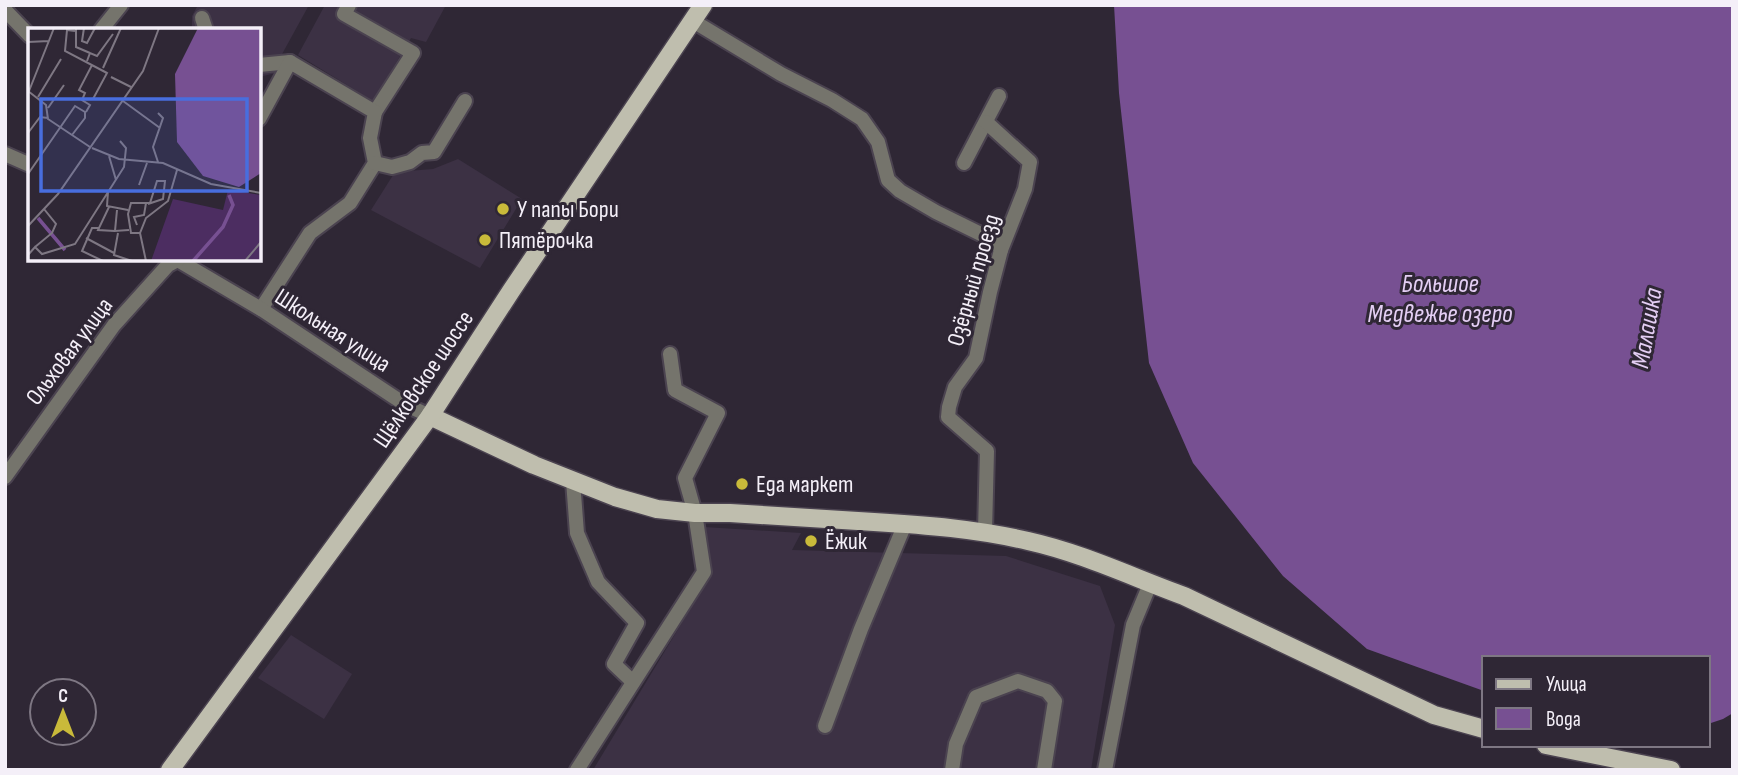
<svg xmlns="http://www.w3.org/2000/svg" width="1738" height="775" font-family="'Sofia Sans Condensed',sans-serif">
  <rect width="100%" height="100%" fill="#2f2735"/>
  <g fill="#3c3144">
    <polygon points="198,5 309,5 281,56 280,72 259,77 259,30 192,30 192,16"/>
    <polygon points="325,5 446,5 426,42 411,38 373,101 298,55"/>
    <polygon points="458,159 522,199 480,268 371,210 395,172 433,169"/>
    <polygon points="704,527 801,533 792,550 1006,556 1100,586 1115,625 1091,770 593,770 712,573"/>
    <polygon points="291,635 352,674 324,719 258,678"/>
  </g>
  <polygon fill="#775092" points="1114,5 1733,5 1733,713 1723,719 1708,724 1708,658 1484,658 1484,691 1367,649 1283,576 1193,463 1149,363 1119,93"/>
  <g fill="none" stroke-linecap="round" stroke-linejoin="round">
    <defs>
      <g id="minor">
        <polyline points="349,5 344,14 413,53 375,112"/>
        <polyline points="5,10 30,36"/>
        <polyline points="202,18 206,30"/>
        <polyline points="693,21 781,74 832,100 862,119 878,142 888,180 900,191 936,212 997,242 1001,250"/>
        <polyline points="101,30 121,5"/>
        <polyline points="259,65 290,62"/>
        <polyline points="259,119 290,62 375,112 370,138 375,163 350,203 310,233 261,309"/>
        <polyline points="5,154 30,165"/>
        <polyline points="375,163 392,167 410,162 422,153 434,152 465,101"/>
        <polyline points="964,163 999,96"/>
        <polyline points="176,259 261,309 406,405 430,416"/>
        <polyline points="5,477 114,325 168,265 179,259"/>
        <polyline points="573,481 577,533 598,582 637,623 614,664 633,682"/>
        <polyline points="985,532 987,451 948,417 949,407 955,387 976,358 990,292 1001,250 1025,189 1030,162 986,122"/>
        <polyline points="825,726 861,629 905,524"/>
        <polyline points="577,770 704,572 695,513 685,478 718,413 675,390 670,354"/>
        <polyline points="952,770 956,744 976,697 1018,681 1047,691 1055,701 1044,770"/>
        <polyline points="1105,770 1133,625 1150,584"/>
      </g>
      <g id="major">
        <path d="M 430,416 L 534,465 L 615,497 L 657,509 L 695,513 L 730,513 C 778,516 826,519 874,522 C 926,525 977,529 1028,541 C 1082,553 1132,577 1184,596 L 1434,715 L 1484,729"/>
        <polyline points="1546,745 1671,770"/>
        <polyline points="170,770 430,416 511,291 703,5"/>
      </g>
    </defs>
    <use href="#minor" stroke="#4b4350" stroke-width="18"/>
    <use href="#major" stroke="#4b4350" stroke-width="21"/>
    <use href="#minor" stroke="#75746c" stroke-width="14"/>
    <use href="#major" stroke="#bfbeae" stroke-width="18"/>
  </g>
  <g fill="#c9ba3a" stroke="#2f2735" stroke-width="2.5">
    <circle cx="503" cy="209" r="7"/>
    <circle cx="485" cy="240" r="7"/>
    <circle cx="742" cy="484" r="7"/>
    <circle cx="811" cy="541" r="7"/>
  </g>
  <g text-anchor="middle" stroke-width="6" stroke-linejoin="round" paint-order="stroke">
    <g font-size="24" fill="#f4eff8" stroke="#2f2735" text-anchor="start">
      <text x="517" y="217">У папы Бори</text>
      <text x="499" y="248">Пятёрочка</text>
      <text x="756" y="492">Еда маркет</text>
      <text x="825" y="549">Ёжик</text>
    </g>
    <g font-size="24" fill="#f4eff8" stroke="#2f2735">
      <text transform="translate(973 280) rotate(-74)" y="8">Озёрный проезд</text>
      <text transform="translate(333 330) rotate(33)" y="8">Школьная улица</text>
      <text transform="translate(69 351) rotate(-53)" y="8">Ольховая улица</text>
      <text transform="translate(423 379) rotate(-56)" y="8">Щёлковское шоссе</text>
    </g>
    <g font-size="26" font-style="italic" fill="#e4cef4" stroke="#2f2735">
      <text x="1440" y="292">Большое<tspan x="1440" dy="30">Медвежье озеро</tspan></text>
      <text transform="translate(1646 328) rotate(-80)" y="9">Малашка</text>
    </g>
  </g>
  <g transform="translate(28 28)">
    <rect width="233" height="233" fill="#2f2735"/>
    <path d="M 200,162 L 233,167 L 233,233 L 123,233 L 145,171 L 195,182 Z" fill="#4c2d61"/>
    <path d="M 170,0 L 233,0 L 233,145 L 211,159 L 175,148 L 149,114 L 147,46 Z" fill="#775092"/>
    <path fill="none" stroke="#775092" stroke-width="3.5" d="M 10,190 L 37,222M 165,233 L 195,199 L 205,177 L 201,167"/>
    <path fill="none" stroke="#7e7783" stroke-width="2" d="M 48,0 L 48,19 L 62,25M 56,0 L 54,13 L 59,15 L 67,0M 47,3 L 39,2 L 37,23 L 79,45M 0,14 L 21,13M 59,33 L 62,25 L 69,28 L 85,6M 75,40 L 93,0M 83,49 L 103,59M 0,63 L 18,77 L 20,91 L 62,119M 1,63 L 26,0M 10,69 L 33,31M 95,73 L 132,100M 20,80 L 36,57M 58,84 L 62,77 L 54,72 L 57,65 L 51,62 L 64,37 L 79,45 L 65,71M 0,105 L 12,89 L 20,90M 64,120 L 91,131 L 135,135 L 183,156 L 233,165M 81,128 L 88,152M 130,134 L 125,119 L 135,90 L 130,85M 0,146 L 47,78 L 57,84 L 57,90 L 44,107M 111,157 L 119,135M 80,164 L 79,178 L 100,182M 120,176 L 135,171 L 137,153 L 129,153 L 122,175 L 103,175 L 100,186 L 103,205 L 112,205 L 118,190 L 140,173 L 149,142M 81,179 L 70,202 L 87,203M 89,182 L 87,203 L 101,202M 109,197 L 106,189 L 116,187 L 118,175M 0,198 L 30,166 L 115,43 L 131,0M 71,200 L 64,200 L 54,223 L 75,233M 90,205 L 86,227 L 104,233M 112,205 L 118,233M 58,210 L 86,225M 7,219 L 24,205 L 28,196 L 16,181M 0,227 L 7,219 L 14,226 L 47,216 L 96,139 L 98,120 L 92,113M 217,233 L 233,214"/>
    <path fill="#486ede" fill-opacity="0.15" stroke="#486ede" stroke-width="3.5" d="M 13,71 L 219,71 L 219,163 L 13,163 Z"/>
    <rect width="233" height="233" fill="none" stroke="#f4eff8" stroke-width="3.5"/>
  </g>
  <rect width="1738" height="775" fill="none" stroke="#f4eff8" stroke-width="14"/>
  <rect x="1482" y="656" width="228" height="91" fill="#2f2735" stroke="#7e7783" stroke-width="2"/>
  <rect x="1496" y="679" width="35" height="10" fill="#bfbeae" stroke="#7e7783" stroke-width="2"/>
  <text x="1546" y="691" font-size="21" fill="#f4eff8">Улица</text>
  <rect x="1496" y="708" width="35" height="21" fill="#775092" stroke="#7e7783" stroke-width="2"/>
  <text x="1546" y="726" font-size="21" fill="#f4eff8">Вода</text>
  <g transform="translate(63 712)"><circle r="33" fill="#2f2735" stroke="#7e7783" stroke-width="2"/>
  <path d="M0-5L12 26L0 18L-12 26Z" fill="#c9ba3a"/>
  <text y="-10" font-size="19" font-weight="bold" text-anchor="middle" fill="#f4eff8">С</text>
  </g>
</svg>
